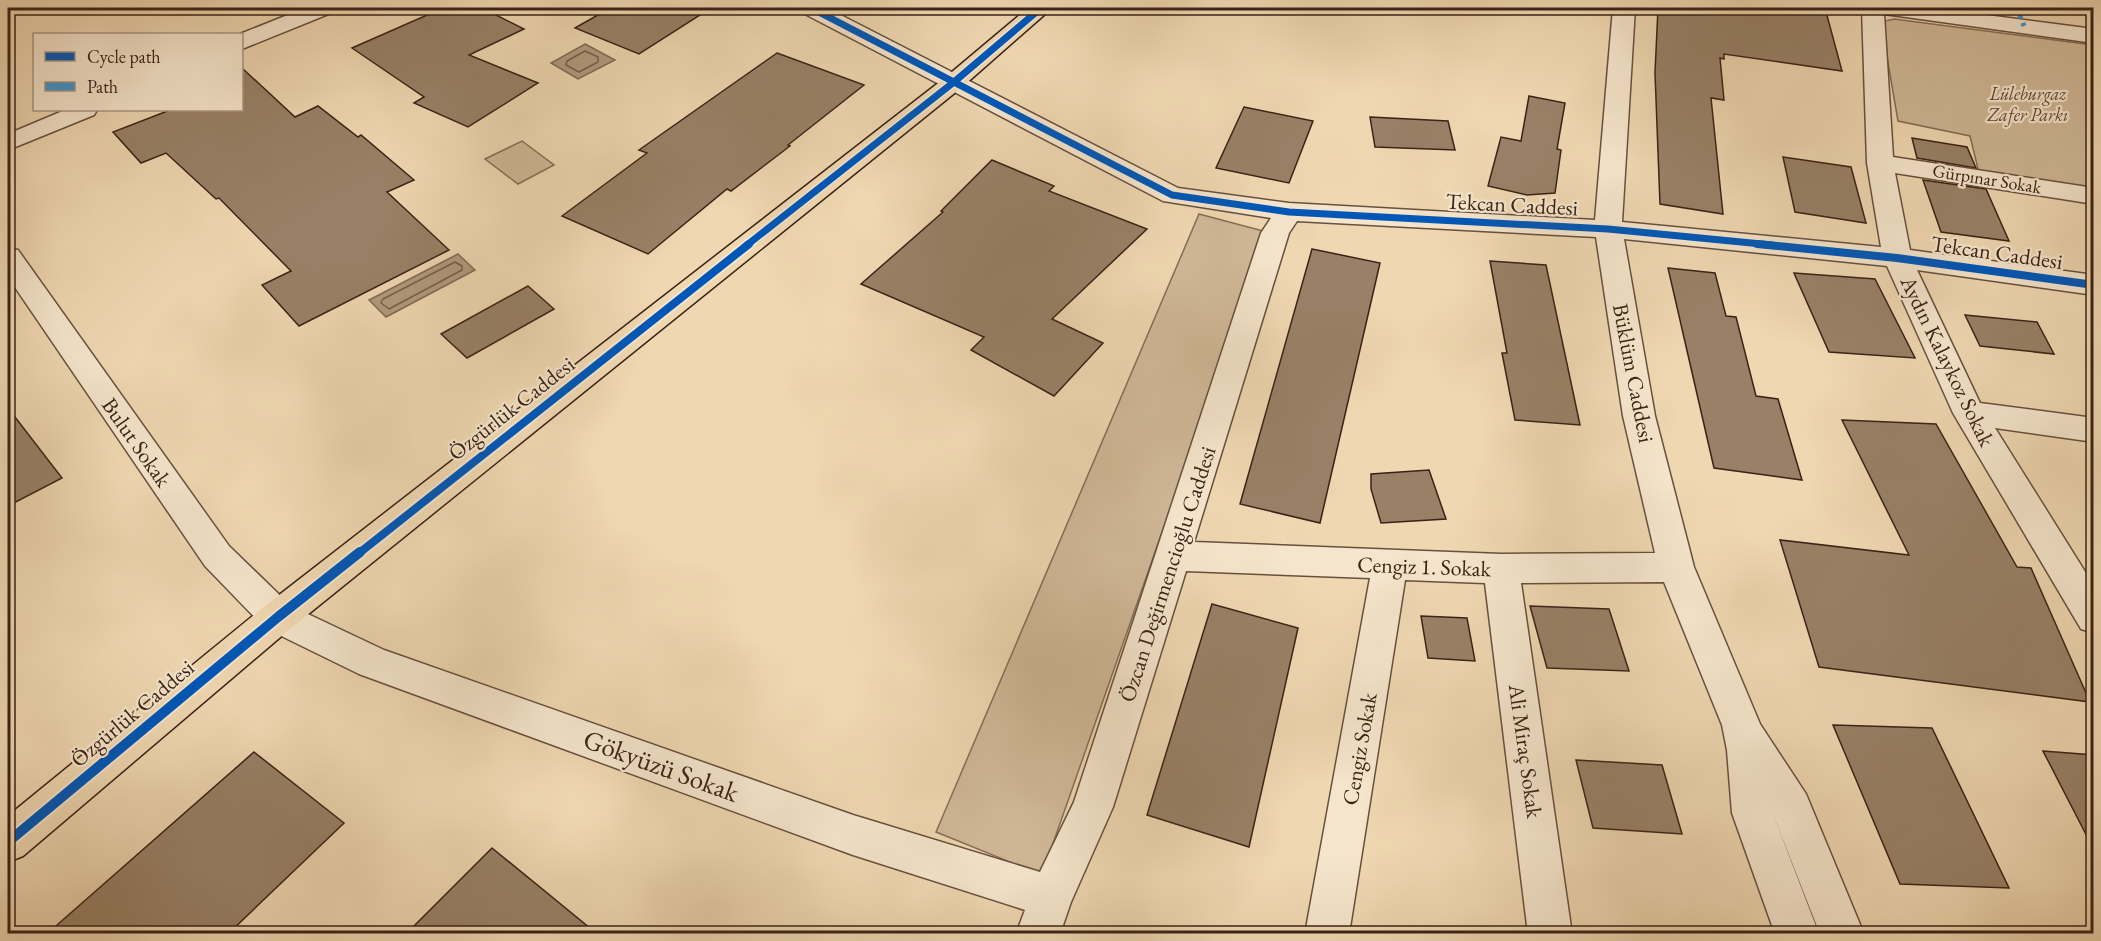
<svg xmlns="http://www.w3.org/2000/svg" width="2101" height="941" font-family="'EB Garamond',serif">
  <rect width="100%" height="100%" fill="#efd7b1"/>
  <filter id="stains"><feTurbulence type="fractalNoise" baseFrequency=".00333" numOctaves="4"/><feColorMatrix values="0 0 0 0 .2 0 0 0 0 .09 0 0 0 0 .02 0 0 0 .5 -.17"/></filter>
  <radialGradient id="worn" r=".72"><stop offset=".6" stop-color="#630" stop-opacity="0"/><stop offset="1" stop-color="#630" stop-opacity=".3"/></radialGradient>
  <g fill="#d0b897" stroke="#856e57" stroke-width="1.5">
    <polygon points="1894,19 2093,45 2093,188 1979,173 1970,136 1898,121 1881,22"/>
    <polygon points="522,141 554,165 518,184 485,159"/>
    <polygon points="1199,214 1267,232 1042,875 936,832"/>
  </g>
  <g fill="#b19a7d" stroke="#816a54" stroke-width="1.5">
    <polygon points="585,44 615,60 578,79 551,63"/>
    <polygon points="458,254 475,270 386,317 369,300"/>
  </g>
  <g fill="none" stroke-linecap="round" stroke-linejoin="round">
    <g stroke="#765e4a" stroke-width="1.5">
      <polygon points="585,51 598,57 598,62 579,72 566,65 567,61"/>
      <polygon points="455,262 462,266 462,270 389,309 381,303 383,299"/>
    </g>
  </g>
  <g fill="#988167" stroke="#3a2317" stroke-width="1.5">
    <polygon points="443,8 482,8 524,29 469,55 538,83 468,127 414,103 424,97 352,48"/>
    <polygon points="610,8 711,8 639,54 575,28"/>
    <polygon points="1658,8 1825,8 1842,71 1724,54 1724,59 1720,58 1724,100 1711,98 1723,214 1660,204 1655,73"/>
    <polygon points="777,53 864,85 788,145 790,146 731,191 727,189 648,254 562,216 647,153 639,150"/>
    <polygon points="242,68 295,117 318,106 358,137 361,135 414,180 387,192 449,250 299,326 262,285 291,271 219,198 216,199 166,153 141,163 113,132 170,110 242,110"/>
    <polygon points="1529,96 1565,103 1557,149 1561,150 1555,193 1527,195 1488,186 1501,137 1521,141"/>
    <polygon points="1244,107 1313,121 1289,183 1216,168"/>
    <polygon points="1370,117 1448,121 1455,150 1375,147"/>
    <polygon points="1912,138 1967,147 1976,168 1917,158"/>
    <polygon points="1783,157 1851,167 1866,223 1795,212"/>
    <polygon points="992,160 1054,186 1049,191 1147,229 1052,319 1103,343 1054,396 971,350 984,337 861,284 943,212 941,211"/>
    <polygon points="1923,180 1986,189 2009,241 1941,232"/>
    <polygon points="1312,249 1380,263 1320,523 1240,504"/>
    <polygon points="1490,261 1546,265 1580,425 1515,420 1502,353 1507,353"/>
    <polygon points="1668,268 1715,273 1726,316 1736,317 1756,396 1778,399 1802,480 1714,468"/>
    <polygon points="1794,273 1875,279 1915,358 1829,352"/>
    <polygon points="528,286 554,309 467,358 441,334"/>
    <polygon points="1965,315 2037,322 2054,354 1980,346"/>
    <polygon points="8,408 62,478 8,506"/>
    <polygon points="1842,420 1936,424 2017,567 2031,568 2090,702 1819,667 1780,540 1909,555"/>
    <polygon points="1429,470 1446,519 1381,523 1371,489 1371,474"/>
    <polygon points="1212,604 1298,628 1249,847 1147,815"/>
    <polygon points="1530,606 1609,609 1629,671 1547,668"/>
    <polygon points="1421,616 1467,618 1475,661 1428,658"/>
    <polygon points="1833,725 1932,728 2009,888 1900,884"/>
    <polygon points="2043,751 2094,755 2094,850"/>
    <polygon points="254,752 344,823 229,933 48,933"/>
    <polygon points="1576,760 1662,765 1682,834 1593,828"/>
    <polygon points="492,848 596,933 407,933"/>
  </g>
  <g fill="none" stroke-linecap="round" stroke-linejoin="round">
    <defs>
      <g id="minor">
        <polygon points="305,8 334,8 331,13 242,49 240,34"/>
        <path d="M 800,8 L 827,8 L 1178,188 L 1289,203 L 1595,220 L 1613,8 L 1635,8 L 1622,222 L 1881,247 L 1867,163 L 1862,8 L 1933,8 L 2094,29 L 2094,43 L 1884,14 L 1893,157 L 2094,188 L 2094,204 L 1895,173 L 1910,250 L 2094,275 L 2094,295 L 1917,270 L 1980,403 L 2094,418 L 2094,442 L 1995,428 L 2094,586 L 2094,633 L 2081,629 L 1953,413 L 1887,266 L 1624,239 L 1655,416 L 1694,567 L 1760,724 L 1806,794 L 1864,934 L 1820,934 L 1773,814 L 1819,934 L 1775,934 L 1732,813 L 1727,750 L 1722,725 L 1664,582 L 1521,583 L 1572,934 L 1528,934 L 1485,583 L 1405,580 L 1349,934 L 1305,934 L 1370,578 L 1186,571 L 1113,807 L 1071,902 L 1060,934 L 1016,934 L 1025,910 L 853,855 L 359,674 L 265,628 L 205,566 L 8,277 L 8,248 L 18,250 L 229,546 L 291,606 L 384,650 L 853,815 L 1040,872 L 1074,802 L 1261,233 L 1271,218 L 1163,201 L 803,13 ZM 1297,221 L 1596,237 L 1623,416 L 1655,553 L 1501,554 L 1194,542 L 1289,233 Z"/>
        <polygon points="65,110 97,110 94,115 8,150 8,134"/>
      </g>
      <polygon id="major" points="1028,8 1052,8 962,87 291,628 23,856 8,862 8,816 265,606 946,77"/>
    </defs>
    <use href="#minor" stroke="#67503e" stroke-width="3"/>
    <use href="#major" stroke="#3a2317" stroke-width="3"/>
    <use href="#minor" fill="#f5e5cc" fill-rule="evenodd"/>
    <use href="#major" fill="#efd7b1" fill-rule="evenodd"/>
    <polyline stroke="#3e95d4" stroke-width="5" stroke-dasharray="11 5" stroke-linecap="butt" points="2017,8 2024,26"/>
    <defs>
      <g id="cycleway-far2">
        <polyline points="811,8 1172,195 1289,212 1608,229 1772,245"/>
        <polyline points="747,245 954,82 1041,8"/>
      </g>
      <g id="cycleway-far1">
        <polyline points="1757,244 1897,258 2094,285"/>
        <polyline points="358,554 749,244"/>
      </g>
      <polyline id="cycleway" points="8,842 278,617 360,552"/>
    </defs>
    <use href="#cycleway-far2" stroke="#f5e5cc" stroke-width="10"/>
    <use href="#cycleway-far1" stroke="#f5e5cc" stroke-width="12"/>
    <use href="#cycleway" stroke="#f5e5cc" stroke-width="14"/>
    <use href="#cycleway-far2" stroke="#0057b8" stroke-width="7"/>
    <use href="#cycleway-far1" stroke="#0057b8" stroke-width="8"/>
    <use href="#cycleway" stroke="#0057b8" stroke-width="10"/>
  </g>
  <g text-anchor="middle" stroke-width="4.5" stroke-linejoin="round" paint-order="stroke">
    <g font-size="18" font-style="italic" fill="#604837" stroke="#f5e5cc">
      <text x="2028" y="100">Lüleburgaz<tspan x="2028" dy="21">Zafer Parkı</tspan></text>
    </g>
    <g font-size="18" fill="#3a2317" stroke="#f5e5cc">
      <text transform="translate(1987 179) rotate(9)" y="6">Gürpınar Sokak</text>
    </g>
    <g font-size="22" fill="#3a2317" stroke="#f5e5cc">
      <text transform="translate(1512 204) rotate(3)" y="8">Tekcan Caddesi</text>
      <text transform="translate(1997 252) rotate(8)" y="8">Tekcan Caddesi</text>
      <text transform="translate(1948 361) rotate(64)" y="8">Aydın Kalaykoz Sokak</text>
      <text transform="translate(1634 373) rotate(79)" y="8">Büklüm Caddesi</text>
      <text transform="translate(511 408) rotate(-38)" y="8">Özgürlük Caddesi</text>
      <text transform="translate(137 442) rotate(55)" y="8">Bulut Sokak</text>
      <text transform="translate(1424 566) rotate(2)" y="8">Cengiz 1. Sokak</text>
      <text transform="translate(1167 574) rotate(-72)" y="8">Özcan Değirmencioğlu Caddesi</text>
      <text transform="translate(132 713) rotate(-40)" y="8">Özgürlük Caddesi</text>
      <text transform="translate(1359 749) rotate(-80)" y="8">Cengiz Sokak</text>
      <text transform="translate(1526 751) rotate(82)" y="8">Ali Miraç Sokak</text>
    </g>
    <g font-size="27" fill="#3a2317" stroke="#f5e5cc">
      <text transform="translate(661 766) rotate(20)" y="9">Gökyüzü Sokak</text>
    </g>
  </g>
  <rect width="2101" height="941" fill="none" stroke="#efd7b1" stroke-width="30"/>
  <rect x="9" y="9" width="2083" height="923" fill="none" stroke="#3a2317" stroke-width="3"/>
  <rect x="15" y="15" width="2071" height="911" fill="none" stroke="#3a2317" stroke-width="1.5"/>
  <rect x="33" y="33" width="210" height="78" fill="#f5e5cc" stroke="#aa9784" stroke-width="1.5"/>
  <rect x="45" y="52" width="30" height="9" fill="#0057b8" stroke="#aa9784" stroke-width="1.5"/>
  <text x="87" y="63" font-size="18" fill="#3a2317">Cycle path</text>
  <rect x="45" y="82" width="30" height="9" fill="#3e95d4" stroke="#aa9784" stroke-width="1.5"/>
  <text x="87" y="93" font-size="18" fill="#3a2317">Path</text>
  <rect width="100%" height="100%" filter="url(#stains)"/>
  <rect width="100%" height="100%" fill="url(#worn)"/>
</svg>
